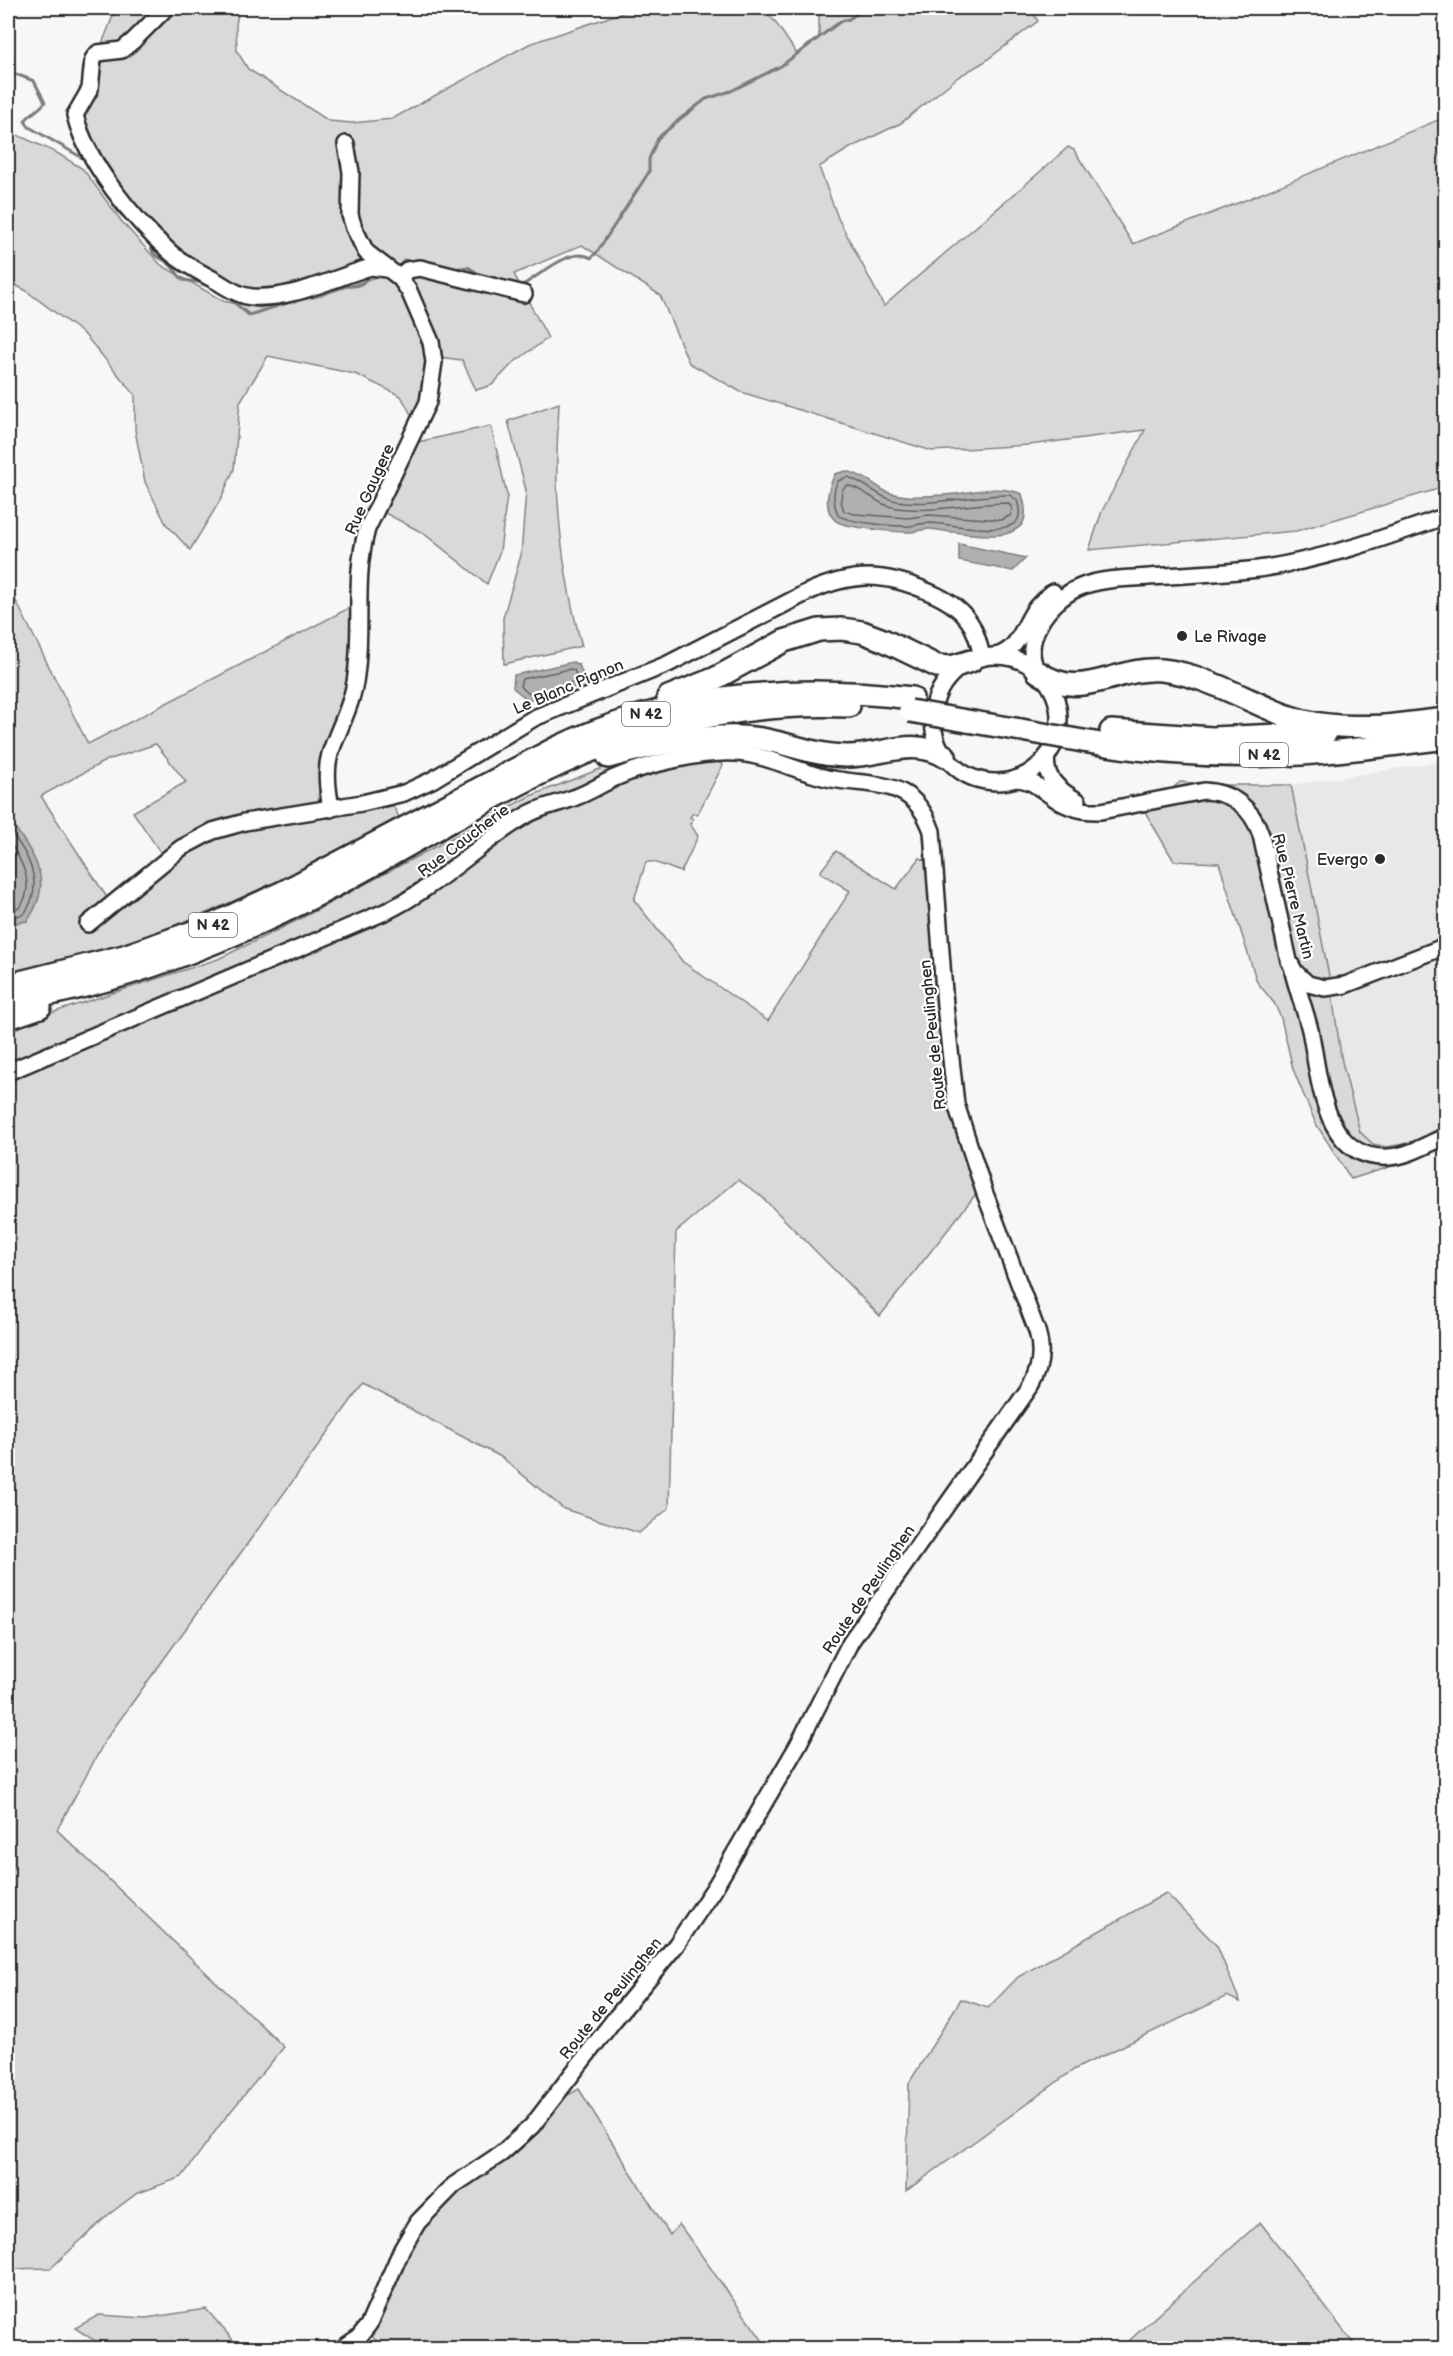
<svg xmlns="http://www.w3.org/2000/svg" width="1453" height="2356" font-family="'Balsamiq Sans',sans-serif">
  <rect width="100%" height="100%" fill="#f7f7f7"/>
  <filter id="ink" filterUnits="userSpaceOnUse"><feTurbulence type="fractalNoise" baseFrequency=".0167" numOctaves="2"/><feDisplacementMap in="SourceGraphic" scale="12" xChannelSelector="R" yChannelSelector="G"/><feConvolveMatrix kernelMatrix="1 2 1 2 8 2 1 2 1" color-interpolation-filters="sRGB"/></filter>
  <g filter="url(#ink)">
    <polygon fill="#e8e8e8" points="1445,761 1445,1146 1424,1156 1413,1142 1387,1147 1373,1144 1360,1132 1342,1062 1330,981 1291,785"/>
    <g fill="#d9d9d9" stroke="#828282" stroke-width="1.5" fill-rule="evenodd">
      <path d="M 116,8 L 239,8 L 236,25 L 237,51 L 248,69 L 329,121 L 352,123 L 392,119 L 529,44 L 636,8 L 757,8 L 774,20 L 797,54 L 819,38 L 819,8 L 1030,8 L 1038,21 L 984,62 L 958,77 L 901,123 L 850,148 L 819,167 L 838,218 L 884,306 C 945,252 1008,201 1068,147 L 1074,150 L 1133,244 L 1248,199 L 1445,117 L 1445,487 L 1296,531 L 1089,550 L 1102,511 L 1145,430 L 1029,445 L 932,451 L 741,392 L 689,363 L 660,295 L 582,245 L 514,274 L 548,338 L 513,363 L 492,385 L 476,390 L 462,360 L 438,357 L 416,296 L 391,260 L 276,292 C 215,290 178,249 139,209 C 124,194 106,178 95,160 C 87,145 82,125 77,108 Z"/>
      <polygon points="8,132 11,132 57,153 83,169 122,222 161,265 223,301 260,308 317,297 387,273 403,291 422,334 430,364 429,383 415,422 401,396 355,374 268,356 240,402 234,469 221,499 190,550 166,524 145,482 135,430 135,395 85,335 25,290 8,282"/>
      <path d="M 559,403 C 558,429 556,456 557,482 C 559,536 567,594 582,646 L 504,664 L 503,618 L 521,555 L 526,490 L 508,421 Z"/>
      <polygon points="491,426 507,495 500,551 487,584 423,533 381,511 418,442"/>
      <path d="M 8,585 L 88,744 L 349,608 L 355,622 L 350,682 L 324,754 L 318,799 L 336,813 L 393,806 L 399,817 L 311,866 L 211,911 L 133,942 L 66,961 L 8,972 ZM 156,744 L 186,782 L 133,812 L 161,853 L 108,899 L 41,796 L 105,761 Z"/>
      <polygon points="668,751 715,760 723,765 697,815 693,813 690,817 693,819 690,824 698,836 681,872 654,862 646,862 634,900 683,962 768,1021 850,891 820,872 836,851 896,889 920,858 928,861 946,1086 952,1110 979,1190 880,1316 759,1194 738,1180 676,1232 669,1508 639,1533 564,1509 501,1457 363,1384 106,1739 57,1830 284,2047 222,2122 182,2177 136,2194 108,2215 51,2268 8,2269 8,1027 218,959 300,919 528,797 610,765"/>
      <polygon points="1180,782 1216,785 1291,785 1330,981 1342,1062 1360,1132 1373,1144 1387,1147 1413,1142 1424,1156 1351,1179 1316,1124 1302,1091 1293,1069 1281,1018 1274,1003 1257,982 1219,863 1174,861 1145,812"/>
      <polygon points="1166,1893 1217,1946 1240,2002 1227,1996 1075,2069 906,2191 909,2083 961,1999 988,2008 1018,1977"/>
      <polygon points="579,2089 670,2235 679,2224 768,2348 385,2348 359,2326 367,2312 402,2229 415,2212 448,2181 492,2153 538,2111"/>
      <polygon points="1260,2222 1357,2348 1121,2348"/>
      <polygon points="206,2309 240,2348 102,2348 103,2346 75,2328 99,2315 146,2318"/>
    </g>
    <g fill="#b0b0b0" stroke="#7b7b7b" stroke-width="1.5">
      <path d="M 846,471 C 862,475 870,481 883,490 C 899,499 926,496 943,495 C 969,494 997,483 1022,494 C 1025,505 1029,521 1018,528 C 1015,530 1009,533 1005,534 C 988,537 949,532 931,529 C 924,528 916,532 909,532 C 896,532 845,528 836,521 C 822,510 828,488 835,474 Z"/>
      <polygon points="959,544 1026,558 1013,571 959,561"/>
      <polygon points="573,662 579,665 585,680 583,685 528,700 513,688 514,675"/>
      <path d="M 8,817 C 32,853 57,880 27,921 L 8,924 Z"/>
    </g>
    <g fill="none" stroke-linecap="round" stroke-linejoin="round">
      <g stroke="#606060" stroke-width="1.5">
        <path d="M 847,477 C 866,482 878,498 897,501 C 934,507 973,494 1010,495 L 1017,500 C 1019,506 1021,516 1016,522 C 1002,536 948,523 929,523 C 923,523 916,525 910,526 C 898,527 846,522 838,515 C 833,503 832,492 838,481 Z"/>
        <path d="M 847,485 C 866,489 877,506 897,508 C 933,513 971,503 1008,503 L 1012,508 L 1011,515 L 1002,520 L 929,515 L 908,518 L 855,514 L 844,511 L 841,501 L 842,490 Z"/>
        <polygon points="571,669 574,670 578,679 569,684 529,694 520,686 522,679"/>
        <path d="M 8,828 C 28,854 46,884 24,914 L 8,918"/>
        <path d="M 8,840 C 21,859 37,887 19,908 L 8,910"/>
      </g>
      <g stroke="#7b7b7b" stroke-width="3">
        <path d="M 8,69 L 10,72 L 34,81 L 45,102 C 40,110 30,113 25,121 L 29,127 L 86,160"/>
        <path d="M 107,193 C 114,205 118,216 132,221"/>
        <path d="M 150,243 C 154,261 158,254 169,264 C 174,268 178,275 183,280 L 198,282 L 218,291"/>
        <polyline points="401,266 404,260 414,262"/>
        <polyline points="452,269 468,267 482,276"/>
        <path d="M 519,287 C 538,278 570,245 591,258 L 597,252 L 649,172 L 649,159 L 658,138 L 680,119 L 706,99 L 731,91 L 781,66 L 841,21 L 849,19 L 865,8"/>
        <polyline points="224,294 249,315 300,299"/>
        <path d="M 312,295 C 321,293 331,289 341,287 C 357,285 360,289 370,274"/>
      </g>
      <defs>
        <g id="minor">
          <path d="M 166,8 L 133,41 L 122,50 L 98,53 L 93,59 L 90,89 L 75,115 C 87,164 134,220 171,253 C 185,265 202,273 218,282 C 227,288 241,296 252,297 C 292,300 333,278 371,267 L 387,269"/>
          <polyline points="400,278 407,270 420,268 524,294"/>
          <circle cx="996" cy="719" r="63"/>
          <path d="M 996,656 C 1019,650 1023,626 1035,609 C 1040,602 1047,597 1053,592"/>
          <path d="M 1038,672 C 1019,641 1049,601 1078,588 C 1100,578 1126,579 1149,577 C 1185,575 1222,573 1258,569 C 1323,560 1384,538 1446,516"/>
          <path d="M 1047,756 C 1043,778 1060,791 1078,801"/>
          <path d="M 1015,779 C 1031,779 1038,787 1050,795 C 1065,807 1082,812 1101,811 L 1204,791 C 1232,792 1252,808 1261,835 L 1289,961 L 1295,972 L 1308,984 L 1325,988 L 1345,985 L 1446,946"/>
          <path d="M 331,809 C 328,791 325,771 330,754 C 339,727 353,704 356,675 C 363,625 353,579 367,529 L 428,402 L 434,362 L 431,342 L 409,291 L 400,278 L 366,252 L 354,228 L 350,215 L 351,172 L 346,144"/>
          <path d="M 88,924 L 181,848 L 213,831 L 245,822 L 362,803 L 404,793 L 432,780 L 534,718 L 668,664 L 808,592 C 853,572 884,572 929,592 C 946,599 963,610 972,626 C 977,636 980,647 982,658"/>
          <path d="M 1293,972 C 1298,992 1305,1010 1310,1030 C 1320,1077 1322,1161 1389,1157 C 1409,1156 1428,1144 1446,1136"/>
          <path d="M 8,1072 L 387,911 C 438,886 477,845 525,816 C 541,806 559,804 576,797 C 590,792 603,783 617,777 C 647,764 704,751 736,753 C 770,755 799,773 832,779 C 878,787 913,778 932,831 L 945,1005 L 956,1104 L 984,1191 L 1037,1331 C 1043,1351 1041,1369 1030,1387 L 851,1641 L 798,1745 L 715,1887 L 676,1945 L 613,2021 L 532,2126 L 502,2153 L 454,2185 L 418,2222 L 402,2249 L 369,2324 L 359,2337 L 343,2348"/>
        </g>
        <g id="highway">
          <path d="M 1038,672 C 1082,703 1115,666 1162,670 C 1207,675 1248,702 1290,717 C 1323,728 1356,727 1390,726"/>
          <polyline points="668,697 716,678 784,641 819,630 842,629 862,632 883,640 937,666 951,667 971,661"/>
          <polyline points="967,721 1021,730"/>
          <polyline points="1378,727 1446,719"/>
          <polyline points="1111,731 1212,738 1326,733"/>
          <path d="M 1083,741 C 1154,754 1228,758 1301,754 C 1349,751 1397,744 1446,738"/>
          <path d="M 608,757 C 652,745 716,731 762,739 C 791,744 817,756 847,756 C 883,756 910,737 945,756"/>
          <path d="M 8,985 L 124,956 L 210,926 L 283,892 L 554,749 C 670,694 786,683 912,698"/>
          <path d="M 8,1002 C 116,985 226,943 323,892 C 410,847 493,792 583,754 C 666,719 760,702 849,706"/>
          <polyline points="8,1018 40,1007"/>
        </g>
      </defs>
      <use href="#minor" stroke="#2b2b2b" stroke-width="20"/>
      <use href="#highway" stroke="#2b2b2b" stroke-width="26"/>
      <use href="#minor" stroke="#fff" stroke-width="15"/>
      <use href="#highway" stroke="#fff" stroke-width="21"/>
      <defs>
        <g id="highway-bridge">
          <polyline points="910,711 967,721"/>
          <polyline points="1021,730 1083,741"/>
        </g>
      </defs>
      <use href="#highway-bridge" stroke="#2b2b2b" stroke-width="26" stroke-linecap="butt"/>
      <use href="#highway-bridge" stroke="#fff" stroke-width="21"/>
    </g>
  </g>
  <g fill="#2b2b2b" stroke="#fff" stroke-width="2">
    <circle cx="1182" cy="636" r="6"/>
    <circle cx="1380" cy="859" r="6"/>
  </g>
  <g text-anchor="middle" stroke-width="4.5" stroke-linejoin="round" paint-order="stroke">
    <g fill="#fff" stroke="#6b6b6b" stroke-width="1.5">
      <rect x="622" y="702" width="48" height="24" rx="4.5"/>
      <rect x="1240" y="743" width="48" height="24" rx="4.5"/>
      <rect x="189" y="913" width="48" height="24" rx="4.5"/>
    </g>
    <g font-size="15" font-weight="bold" fill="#2b2b2b">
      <text x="646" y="719">N 42</text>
      <text x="1264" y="760">N 42</text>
      <text x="213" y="930">N 42</text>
    </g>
    <g font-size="16" fill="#2b2b2b" stroke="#fff">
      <text transform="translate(369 489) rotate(-66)" y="6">Rue Gaugere</text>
      <text transform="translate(568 686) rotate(-23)" y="6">Le Blanc Pignon</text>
      <text transform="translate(463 840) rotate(-37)" y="6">Rue Caucherie</text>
      <text transform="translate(1294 896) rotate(76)" y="6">Rue Pierre Martin</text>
      <text transform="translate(932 1035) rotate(-96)" y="6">Route de Peulinghen</text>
      <text transform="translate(868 1589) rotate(-56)" y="6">Route de Peulinghen</text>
      <text transform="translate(610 1998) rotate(-51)" y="6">Route de Peulinghen</text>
    </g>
    <g font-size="16" fill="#2b2b2b" stroke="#fff" text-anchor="start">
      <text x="1194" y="642">Le Rivage</text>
      <text x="1368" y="865" text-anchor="end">Evergo</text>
    </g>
  </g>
  <rect width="1453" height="2356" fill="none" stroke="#fff" stroke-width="30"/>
  <rect x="15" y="15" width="1423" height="2326" fill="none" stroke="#2b2b2b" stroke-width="2" filter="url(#ink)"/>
</svg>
